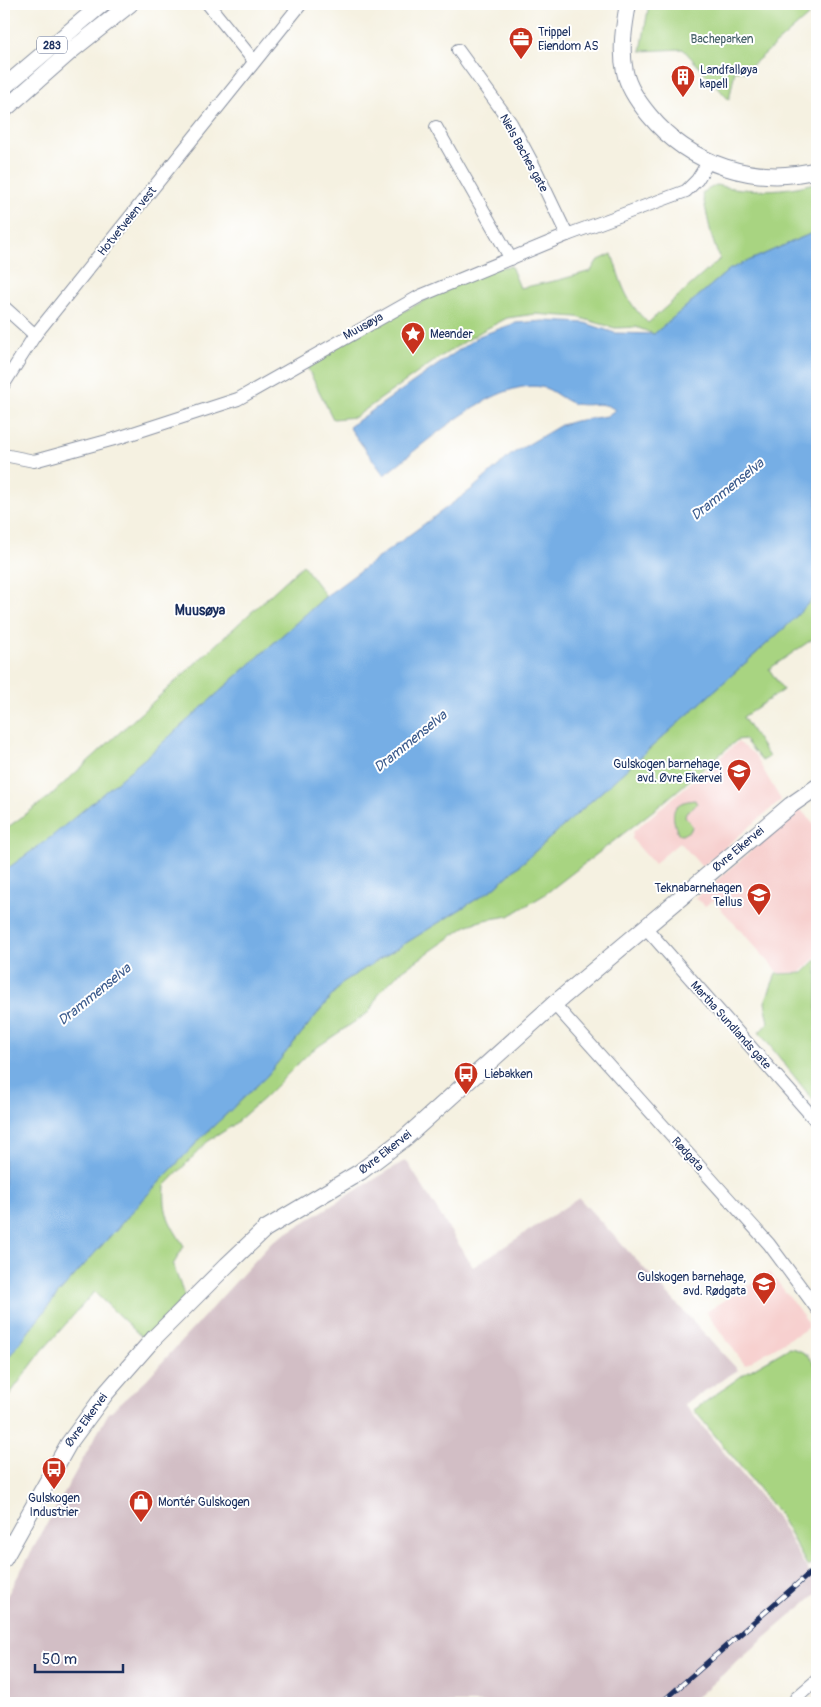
<svg xmlns="http://www.w3.org/2000/svg" width="821" height="1707" font-family="Pangolin,sans-serif">
  <rect width="100%" height="100%" fill="#fff"/>
  <filter id="ink" filterUnits="userSpaceOnUse"><feTurbulence type="fractalNoise" baseFrequency=".02" numOctaves="2"/><feDisplacementMap in="SourceGraphic" scale="10" xChannelSelector="R" yChannelSelector="G"/><feConvolveMatrix kernelMatrix="1 2 1 2 8 2 1 2 1" color-interpolation-filters="sRGB"/></filter>
  <filter id="wash" filterUnits="userSpaceOnUse"><feTurbulence type="fractalNoise" baseFrequency=".0096" numOctaves="4" result="noise"/><feDisplacementMap in="SourceGraphic" scale="20" xChannelSelector="R" yChannelSelector="G"/><feGaussianBlur stdDeviation="1.12" result="paint"/><feColorMatrix in="noise" values="0 0 0 0 0 0 0 0 0 0 0 0 0 0 0 0 0 1.4 0 .05"/><feComposite in="paint" operator="in"/></filter>
  <g filter="url(#wash)">
    <rect width="100%" height="100%" fill="#f5f1e1"/>
    <g fill="#f7d0cf">
      <polygon points="738,742 754,754 781,800 702,867 680,842 654,864 632,839 633,832"/>
      <polygon points="800,809 817,828 817,956 801,972 779,973 713,900 705,906 696,898"/>
      <polygon points="770,1272 808,1322 808,1328 745,1365 706,1312"/>
    </g>
    <polygon fill="#d2bec5" points="406,1160 473,1267 579,1198 738,1370 684,1404 776,1516 817,1586 817,1593 690,1703 4,1703 4,1601 108,1414 145,1381 272,1242"/>
    <g fill="#a8d481" stroke="#628270">
      <polygon points="649,4 817,4 817,8 751,66 747,72 735,71 729,100 683,49 641,51"/>
      <path d="M 817,182 L 817,231 L 730,269 L 654,334 L 636,327 L 615,328 L 577,317 L 535,314 L 507,318 L 482,331 L 440,357 L 355,417 L 333,419 L 304,361 L 488,269 L 511,266 L 520,288 L 559,280 L 591,271 L 597,261 L 612,254 C 622,285 624,299 648,323 L 720,259 C 710,238 708,216 702,193 L 716,185 C 747,192 786,192 817,182 Z"/>
      <polygon points="303,565 326,596 150,754 51,838 4,871 4,830 49,797"/>
      <path d="M 817,594 L 817,636 L 769,669 L 783,690 L 743,717 L 769,757 L 762,761 L 744,739 L 737,740 L 659,806 L 544,895 L 509,916 L 484,920 L 468,925 L 399,973 L 380,992 L 369,1012 L 310,1052 L 265,1097 L 232,1126 L 207,1142 L 165,1186 C 163,1214 169,1222 184,1246 L 173,1265 L 185,1297 L 144,1339 L 94,1292 L 42,1351 L 4,1402 L 4,1363 L 58,1294 L 149,1193 L 203,1136 L 266,1077 L 343,982 L 493,889 L 790,623 Z"/>
      <path d="M 695,800 L 697,804 L 686,812 L 685,816 L 692,826 L 691,830 L 682,835 L 678,834 C 670,813 671,802 695,800 Z"/>
      <polygon points="817,959 817,1105 759,1032 769,1023 765,1002 776,974 803,973"/>
      <path d="M 789,1348 C 804,1350 809,1356 817,1368 L 817,1558 L 808,1567 L 777,1511 L 694,1410 L 744,1374 Z"/>
    </g>
    <path fill="#76aee5" stroke="#486ea2" d="M 817,231 L 817,594 L 790,623 L 493,889 L 343,982 L 266,1077 L 203,1136 L 149,1193 L 58,1294 L 4,1363 L 4,871 L 51,837 L 150,754 L 326,596 L 472,489 L 512,454 L 561,425 L 575,421 L 607,416 L 615,410 C 603,400 590,407 575,404 C 563,401 553,389 541,387 C 494,378 420,448 384,475 L 349,427 L 479,336 L 516,323 L 544,321 L 585,323 L 615,333 L 654,334 L 730,269 Z"/>
  </g>
  <g filter="url(#ink)">
    <g fill="none" stroke-linecap="round" stroke-linejoin="round">
      <defs>
        <g id="minor">
          <polyline points="208,4 254,61"/>
          <polyline points="458,50 511,123 534,166 567,235"/>
          <polyline points="436,127 511,259"/>
          <polyline points="4,307 35,335"/>
          <polyline points="4,384 35,335 301,4"/>
          <polyline points="4,455 34,461 118,438 238,399 420,296 567,235 686,191 697,180 709,161"/>
          <polyline points="645,927 817,1122"/>
          <polyline points="554,1004 769,1244 817,1309"/>
          <polyline points="801,1703 796,1698 817,1680"/>
        </g>
        <g id="major">
          <path d="M 628,4 C 624,26 620,50 625,72 C 628,87 639,103 649,115 C 690,165 755,186 817,170"/>
          <polyline points="4,87 102,4"/>
          <polyline points="4,110 72,50 130,4"/>
          <polyline points="4,1559 69,1443 106,1393 155,1337 227,1265 265,1229 360,1172 405,1138 554,1004 791,805 817,787"/>
        </g>
      </defs>
      <use href="#minor" stroke="#8890a0" stroke-width="14"/>
      <use href="#major" stroke="#8890a0" stroke-width="18"/>
      <use href="#minor" stroke="#fff" stroke-width="12"/>
      <use href="#major" stroke="#fff" stroke-width="16"/>
      <defs>
        <polyline id="rail" points="661,1703 817,1567"/>
      </defs>
      <use href="#rail" stroke="#1b2f5e" stroke-width="5.5"/>
      <use href="#rail" stroke="#fff" stroke-width="4" stroke-dasharray="11" stroke-linecap="butt"/>
    </g>
  </g>
  <defs>
    <symbol id="office-pin" viewBox="-11 -11 22 30"><path d="M0 17L-7.5 6A9.5 9.5 0 1 1 7.5 6Z" fill="#c8321e" stroke="#fff"/><path d="M-6-3h4V-5.5h4V-3h4V5H-6ZM-1-4.5V-3h2v-1.5ZM-6 0V1H6V0Z" fill="#fff"/></symbol>
    <symbol id="building-pin" viewBox="-11 -11 22 30"><path d="M0 17L-7.5 6A9.5 9.5 0 1 1 7.5 6Z" fill="#c8321e" stroke="#fff"/><path d="M-4-6H4V6H1V3H-1V6H-4ZM-2.5-4.3h1.7v1.8h-1.7ZM.8-4.3h1.7v1.8H.8ZM-2.5-1h1.7V.8h-1.7ZM.8-1h1.7V.8H.8Z" fill="#fff"/></symbol>
    <symbol id="sight-pin" viewBox="-11 -11 22 30"><path d="M0 17L-7.5 6A9.5 9.5 0 1 1 7.5 6Z" fill="#c8321e" stroke="#fff"/><path d="M0-6L1.8-2.2L6-1.7L2.9 1.2L3.7 5.4L0 3.3L-3.7 5.4L-2.9 1.2L-6-1.7L-1.8-2.2Z" fill="#fff"/></symbol>
    <symbol id="school-pin" viewBox="-11 -11 22 30"><path d="M0 17L-7.5 6A9.5 9.5 0 1 1 7.5 6Z" fill="#c8321e" stroke="#fff"/><path d="M0-5L7-2L0 1L-7-2ZM-4 1L0 2.5L4 1V4Q0 6-4 4Z" fill="#fff"/></symbol>
    <symbol id="bus-pin" viewBox="-11 -11 22 30"><path d="M0 17L-7.5 6A9.5 9.5 0 1 1 7.5 6Z" fill="#c8321e" stroke="#fff"/><path d="M-5-6H5V4H4V6H2V4H-2V6H-4V4H-5ZM-3.5-4V0h7V-4ZM-3.5 1.2v1.5H-2V1.2ZM2 1.2v1.5H3.5V1.2Z" fill="#fff"/></symbol>
    <symbol id="shop-pin" viewBox="-11 -11 22 30"><path d="M0 17L-7.5 6A9.5 9.5 0 1 1 7.5 6Z" fill="#c8321e" stroke="#fff"/><path d="M-5-2.5h2.3a2.7 3.5 0 0 1 5.4 0H5L5.5 6h-11ZM-1.5-2.5h3a1.5 2.3 0 0 0-3 0Z" fill="#fff"/></symbol>
  </defs>
  <g fill-rule="evenodd">
    <use href="#office-pin" x="507" y="25" width="28" height="38"/>
    <use href="#building-pin" x="669" y="63" width="28" height="38"/>
    <use href="#sight-pin" x="399" y="320" width="28" height="38"/>
    <use href="#school-pin" x="725" y="757" width="28" height="38"/>
    <use href="#school-pin" x="745" y="881" width="28" height="38"/>
    <use href="#bus-pin" x="452" y="1060" width="28" height="38"/>
    <use href="#school-pin" x="750" y="1270" width="28" height="38"/>
    <use href="#bus-pin" x="40" y="1455" width="28" height="38"/>
    <use href="#shop-pin" x="127" y="1488" width="28" height="38"/>
  </g>
  <g text-anchor="middle" stroke-width="4" stroke-linejoin="round" paint-order="stroke">
    <rect fill="#fff" stroke="#5f6d8e" stroke-width="1" x="37" y="36.5" width="30" height="17" rx="4"/>
    <g font-size="11" font-weight="bold" fill="#1b2f5e">
      <text x="52" y="49">283</text>
    </g>
    <g font-size="12" fill="#1b2f5e" stroke="#fff" text-anchor="start">
      <text x="538" y="36">Trippel<tspan x="538" dy="14">Eiendom AS</tspan></text>
      <text x="700" y="74">Landfalløya<tspan x="700" dy="14">kapell</tspan></text>
      <text x="430" y="338">Meander</text>
      <text x="722" y="768" text-anchor="end">Gulskogen barnehage,<tspan x="722" dy="14">avd. Øvre Eikervei</tspan></text>
      <text x="742" y="892" text-anchor="end">Teknabarnehagen<tspan x="742" dy="14">Tellus</tspan></text>
      <text x="484" y="1078">Liebakken</text>
      <text x="746" y="1281" text-anchor="end">Gulskogen barnehage,<tspan x="746" dy="14">avd. Rødgata</tspan></text>
      <text x="54" y="1502" text-anchor="middle">Gulskogen<tspan x="54" dy="14">Industrier</tspan></text>
      <text x="158" y="1506">Montér Gulskogen</text>
    </g>
    <g font-size="12" fill="#456168" stroke="#fff">
      <text x="722" y="43">Bacheparken</text>
    </g>
    <g font-size="12" fill="#1b2f5e" stroke="#fff">
      <text transform="translate(524 153) rotate(61)" y="4">Niels Baches gate</text>
      <text transform="translate(127 221) rotate(-51)" y="4">Hotvetveien vest</text>
      <text transform="translate(363 326) rotate(-29)" y="4">Muusøya</text>
      <text transform="translate(738 849) rotate(-40)" y="4">Øvre Eikervei</text>
      <text transform="translate(731 1025) rotate(48)" y="4">Martha Sundlands gate</text>
      <text transform="translate(385 1152) rotate(-38)" y="4">Øvre Eikervei</text>
      <text transform="translate(688 1154) rotate(48)" y="4">Rødgata</text>
      <text transform="translate(86 1420) rotate(-54)" y="4">Øvre Eikervei</text>
    </g>
    <g font-size="14" font-style="italic" fill="#3b5b8d" stroke="#fff">
      <text transform="translate(727 489) rotate(-39)" y="5">Drammenselva</text>
      <text transform="translate(410 741) rotate(-39)" y="5">Drammenselva</text>
      <text transform="translate(94 994) rotate(-39)" y="5">Drammenselva</text>
    </g>
    <g font-size="14" font-weight="bold" fill="#1b2f5e" stroke="#fff">
      <text x="200" y="615">Muusøya</text>
    </g>
  </g>
  <rect width="821" height="1707" fill="none" stroke="#fff" stroke-width="20"/>
  <path d="M35 1664v8h88v-8" fill="none" stroke="#1b2f5e" stroke-width="2.5"/>
  <text x="42" y="1664" font-size="15" fill="#1b2f5e" stroke="#ffffff" stroke-width="4" paint-order="stroke">50 m</text>
</svg>
